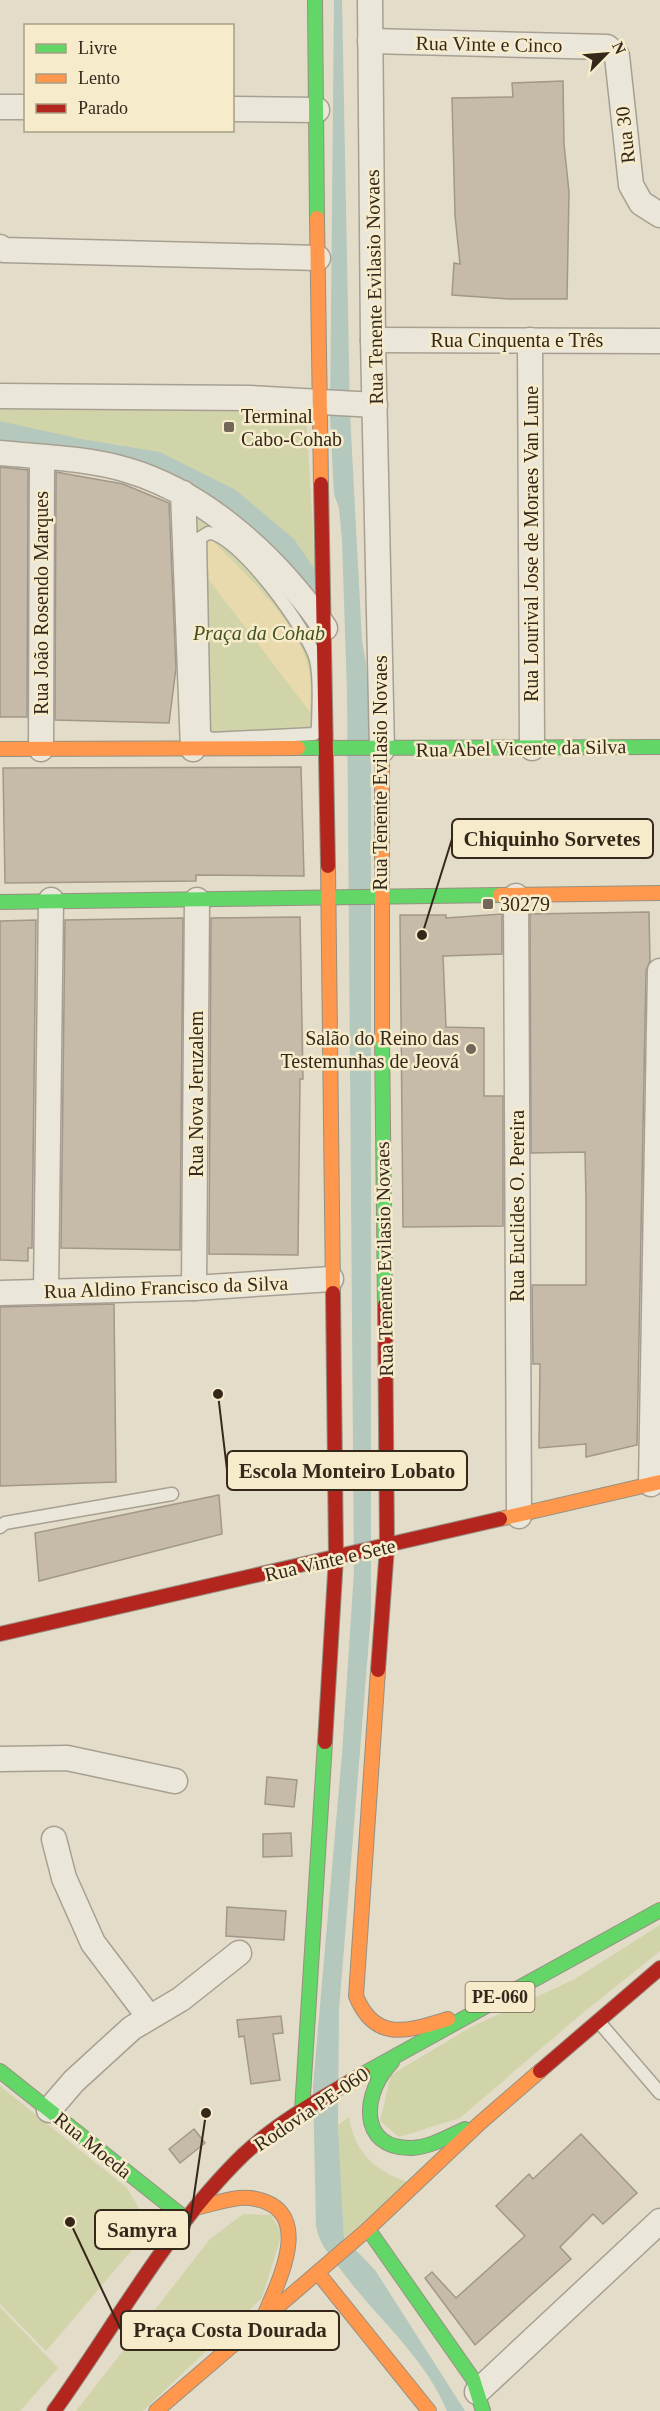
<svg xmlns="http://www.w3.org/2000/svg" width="660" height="2411" font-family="'Times New Roman',serif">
  <rect width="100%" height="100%" fill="#e3dcc8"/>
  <g fill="#d1d4a9">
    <polygon points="0,402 17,406 306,412 325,735 203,744 191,490 121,445 0,437"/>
    <polygon points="660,1925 660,1951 579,2016 460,2118 399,2137 380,2121 391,2075 471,2027 575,1979"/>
    <polygon points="0,2086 127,2188 138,2207 143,2237 46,2351 0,2304"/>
    <path d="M 349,2117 C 354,2153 377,2173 411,2183 L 344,2238 L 338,2125 Z"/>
    <polygon points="243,2214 271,2215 282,2233 262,2298 143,2411 76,2411 210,2239"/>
    <polygon points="0,2307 58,2368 20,2411 0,2411"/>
  </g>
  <path fill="#e8daad" d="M 211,539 C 243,572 301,624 309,671 C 312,684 310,699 310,712 L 209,580 L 206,547 Z"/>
  <path fill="#b4c8bd" d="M 334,0 L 342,0 L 350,414 L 362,641 L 366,663 L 371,736 L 371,1615 L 339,2010 L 338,2125 L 344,2238 L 375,2270 L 465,2411 L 447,2411 C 424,2355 373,2315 338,2266 C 328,2253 319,2243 316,2226 L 313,2086 L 342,1754 L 354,1571 L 347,691 L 342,541 L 339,508 L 334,494 L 330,416 Z"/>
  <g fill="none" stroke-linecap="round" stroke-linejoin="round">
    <polyline stroke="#b4c8bd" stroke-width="21" points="0,432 78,449 156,462 230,499 286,546 310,581"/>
  </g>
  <g fill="#c6baa9" stroke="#a29788" stroke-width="1.5">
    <polygon points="563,81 564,144 569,192 567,299 509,299 452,295 454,263 460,264 455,215 452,98 513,97 512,83"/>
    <polygon points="0,467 28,470 27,717 0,717"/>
    <polygon points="56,472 123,484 169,503 176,668 169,723 55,720"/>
    <polygon points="301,767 304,876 196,875 196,881 5,883 3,768"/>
    <polygon points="649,912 650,961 646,971 637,1445 586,1457 586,1444 539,1448 540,1364 533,1364 532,1285 586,1285 586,1199 585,1152 531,1153 530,914"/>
    <polygon points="502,914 502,954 443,956 446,1027 484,1028 484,1096 503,1096 503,1226 403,1227 400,915 446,915 446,918"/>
    <polygon points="300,917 303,1079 300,1079 298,1255 209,1254 211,918"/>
    <polygon points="183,918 180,1250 61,1248 65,920"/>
    <polygon points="36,920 32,1248 28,1248 28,1261 0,1260 0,921"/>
    <polygon points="114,1304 116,1482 0,1486 0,1307"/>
    <polygon points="219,1495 222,1534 39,1581 35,1533"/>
    <polygon points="267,1777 297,1780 294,1807 265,1804"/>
    <polygon points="291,1833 292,1856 263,1857 263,1834"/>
    <polygon points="227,1907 286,1911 284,1940 226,1936"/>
    <polygon points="281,2016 283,2033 273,2034 280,2080 251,2084 244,2036 239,2037 237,2020"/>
    <polygon points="194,2129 205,2143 180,2163 169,2149"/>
    <polygon points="581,2134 637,2193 603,2224 593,2214 560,2247 571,2259 475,2345 425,2278 432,2272 456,2298 525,2236 496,2206 529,2174 533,2179"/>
  </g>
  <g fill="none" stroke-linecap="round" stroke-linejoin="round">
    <defs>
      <g id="lane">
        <path d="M 208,533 C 237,532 309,632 316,660 C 321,681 318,707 318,729 L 314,734 L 211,739 L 204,735 L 200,538 Z"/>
        <polyline points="0,1527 5,1523 172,1494"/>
        <polyline points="599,2022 660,2093"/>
      </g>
      <g id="street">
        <polyline points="370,0 373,340 382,750"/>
        <polyline points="370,41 607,47 617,56 631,185 641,203 660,215"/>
        <polyline points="0,107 26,107"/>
        <polyline points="232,109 317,110"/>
        <polyline points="0,247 4,250 318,258"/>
        <polyline points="373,340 660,341"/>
        <polyline points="530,340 532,748"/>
        <polyline points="0,396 250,398 375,405"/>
        <path d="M 0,453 C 42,457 87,458 127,470 C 208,494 278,560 325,628"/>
        <polyline points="183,493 193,749"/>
        <polyline points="41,749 42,457"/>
        <polyline points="516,896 519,1516"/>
        <polyline points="194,1288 197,900"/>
        <polyline points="46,1292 51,900"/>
        <polyline points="0,1293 194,1288 331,1279"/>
        <polyline points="651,1484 660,971"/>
        <polyline points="0,1759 67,1758 175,1781"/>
        <polyline points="54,1839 64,1878 93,1943 149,2017"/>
        <polyline points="49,2110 74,2081 132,2028 181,1999 239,1953"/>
        <polyline points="477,2392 660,2221"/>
      </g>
      <g id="fast">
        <polyline points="315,0 317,218"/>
        <polyline points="298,748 660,747"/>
        <polyline points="0,902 500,895"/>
        <polyline points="382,1038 385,1305"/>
        <path d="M 392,2062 C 363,2091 356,2149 412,2148 C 430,2147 448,2137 465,2129"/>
        <polyline points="0,2071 186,2219"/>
        <polyline points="363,2074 660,1910"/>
        <polyline points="302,2111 325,1742"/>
        <polyline points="368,2229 473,2379 483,2411"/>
      </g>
      <g id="slow">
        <polyline points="317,218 321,484"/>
        <polyline points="0,749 298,748"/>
        <polyline points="382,750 382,1038"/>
        <polyline points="328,866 333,1293"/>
        <polyline points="500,895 660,893"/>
        <polyline points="500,1519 660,1482"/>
        <path d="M 378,1670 L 356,1996 C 375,2043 408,2031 448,2019"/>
        <path d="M 195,2208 C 212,2205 232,2196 250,2198 C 317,2207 280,2278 264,2316"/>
        <polyline points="318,2273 429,2411"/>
        <polyline points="156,2411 368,2229 480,2123 540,2071"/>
      </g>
      <g id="jam">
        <polyline points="321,484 328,866"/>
        <polyline points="0,1634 500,1519"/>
        <polyline points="378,1670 387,1547 385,1305"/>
        <polyline points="325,1742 336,1557 333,1293"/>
        <polyline points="540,2071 660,1968"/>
        <path d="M 54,2411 C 115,2326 167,2229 243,2155 C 278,2122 322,2098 363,2074"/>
      </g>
    </defs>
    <use href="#lane" stroke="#a7a092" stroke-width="15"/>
    <use href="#street" stroke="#a7a092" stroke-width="27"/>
    <use href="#fast" stroke="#979082" stroke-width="16"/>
    <use href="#slow" stroke="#979082" stroke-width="16"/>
    <use href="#jam" stroke="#979082" stroke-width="16"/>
    <use href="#lane" stroke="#ebe6da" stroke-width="12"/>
    <use href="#street" stroke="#ebe6da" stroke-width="24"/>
    <use href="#fast" stroke="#63d668" stroke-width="14"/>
    <use href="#slow" stroke="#ff974d" stroke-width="14"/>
    <use href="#jam" stroke="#b3261e" stroke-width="14"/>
  </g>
  <g fill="#726758" stroke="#f6eccc" stroke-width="2">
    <rect x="223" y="421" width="12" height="12" rx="3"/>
    <rect x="482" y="898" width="12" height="12" rx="3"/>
    <circle cx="471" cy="1049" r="6"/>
  </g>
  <g text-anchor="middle" stroke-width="5" stroke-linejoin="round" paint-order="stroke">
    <rect fill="#f6eccc" stroke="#6f6350" stroke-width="1.5" x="465.5" y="1982" width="69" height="30" rx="4.5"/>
    <g font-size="18" font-weight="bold" fill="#35281b">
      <text x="500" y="2003">PE-060</text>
    </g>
    <g font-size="20" fill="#35281b" stroke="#f6eccc">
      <text transform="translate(489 44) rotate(1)" y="7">Rua Vinte e Cinco</text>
      <text transform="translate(625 135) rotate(-96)" y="7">Rua 30</text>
      <text transform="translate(374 287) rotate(-91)" y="7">Rua Tenente Evilasio Novaes</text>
      <text x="517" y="347">Rua Cinquenta e Três</text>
      <text transform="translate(531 544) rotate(-90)" y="7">Rua Lourival Jose de Moraes Van Lune</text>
      <text transform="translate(41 603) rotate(-90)" y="7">Rua João Rosendo Marques</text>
      <text transform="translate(521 748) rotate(-1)" y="7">Rua Abel Vicente da Silva</text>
      <text transform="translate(380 773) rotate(-90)" y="7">Rua Tenente Evilasio Novaes</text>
      <text transform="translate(196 1094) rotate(-90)" y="7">Rua Nova Jeruzalem</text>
      <text transform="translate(517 1206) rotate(-90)" y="7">Rua Euclides O. Pereira</text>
      <text transform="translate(384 1259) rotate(-91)" y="7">Rua Tenente Evilasio Novaes</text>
      <text transform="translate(166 1287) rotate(-2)" y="7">Rua Aldino Francisco da Silva</text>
      <text transform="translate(330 1560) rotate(-13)" y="7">Rua Vinte e Sete</text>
      <text transform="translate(311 2109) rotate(-34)" y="7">Rodovia PE-060</text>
      <text transform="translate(93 2145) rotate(39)" y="7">Rua Moeda</text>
    </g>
    <g font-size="20" fill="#35281b" stroke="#f6eccc" text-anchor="start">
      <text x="241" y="423">Terminal<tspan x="241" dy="23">Cabo-Cohab</tspan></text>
      <text x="500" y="911">30279</text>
      <text x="459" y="1045" text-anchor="end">Salão do Reino das<tspan x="459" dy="23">Testemunhas de Jeová</tspan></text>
    </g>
    <g font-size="20" font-style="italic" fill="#445220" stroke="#f6eccc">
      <text x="259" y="640">Praça da Cohab</text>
    </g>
  </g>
  <path fill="none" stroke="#35281b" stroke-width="2" d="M422 935L452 839M218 1394L227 1470M206 2113L189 2230M70 2222L121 2330"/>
  <g fill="#35281b" stroke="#f6eccc" stroke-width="2">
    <circle cx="422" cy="935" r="6"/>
    <circle cx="218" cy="1394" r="6"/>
    <circle cx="206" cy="2113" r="6"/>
    <circle cx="70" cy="2222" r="6"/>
  </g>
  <g fill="#f6eccc" stroke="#35281b" stroke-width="2">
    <rect x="452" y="819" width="201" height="39" rx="6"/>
    <rect x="227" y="1451" width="240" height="39" rx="6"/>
    <rect x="95" y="2210" width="94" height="39" rx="6"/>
    <rect x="121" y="2311" width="218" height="39" rx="6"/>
  </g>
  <g font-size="21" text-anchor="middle" font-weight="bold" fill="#35281b">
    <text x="552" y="846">Chiquinho Sorvetes</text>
    <text x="347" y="1478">Escola Monteiro Lobato</text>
    <text x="142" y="2237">Samyra</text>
    <text x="230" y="2337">Praça Costa Dourada</text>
  </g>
  <rect x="24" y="24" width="210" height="108" fill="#f6eccc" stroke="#a99e85" stroke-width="1.5"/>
  <rect x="36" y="44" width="30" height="9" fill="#63d668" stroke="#a99e85" stroke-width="1.5"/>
  <text x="78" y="54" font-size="18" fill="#35281b">Livre</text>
  <rect x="36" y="74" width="30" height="9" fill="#ff974d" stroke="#a99e85" stroke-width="1.5"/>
  <text x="78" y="84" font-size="18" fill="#35281b">Lento</text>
  <rect x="36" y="104" width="30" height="9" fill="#b3261e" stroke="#a99e85" stroke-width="1.5"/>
  <text x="78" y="114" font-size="18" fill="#35281b">Parado</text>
  <g transform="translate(606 54) rotate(65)" stroke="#f6eccc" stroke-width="4.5" paint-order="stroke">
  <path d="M0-4.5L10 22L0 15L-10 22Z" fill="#35281b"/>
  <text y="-9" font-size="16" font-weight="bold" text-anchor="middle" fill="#35281b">N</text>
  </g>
</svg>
